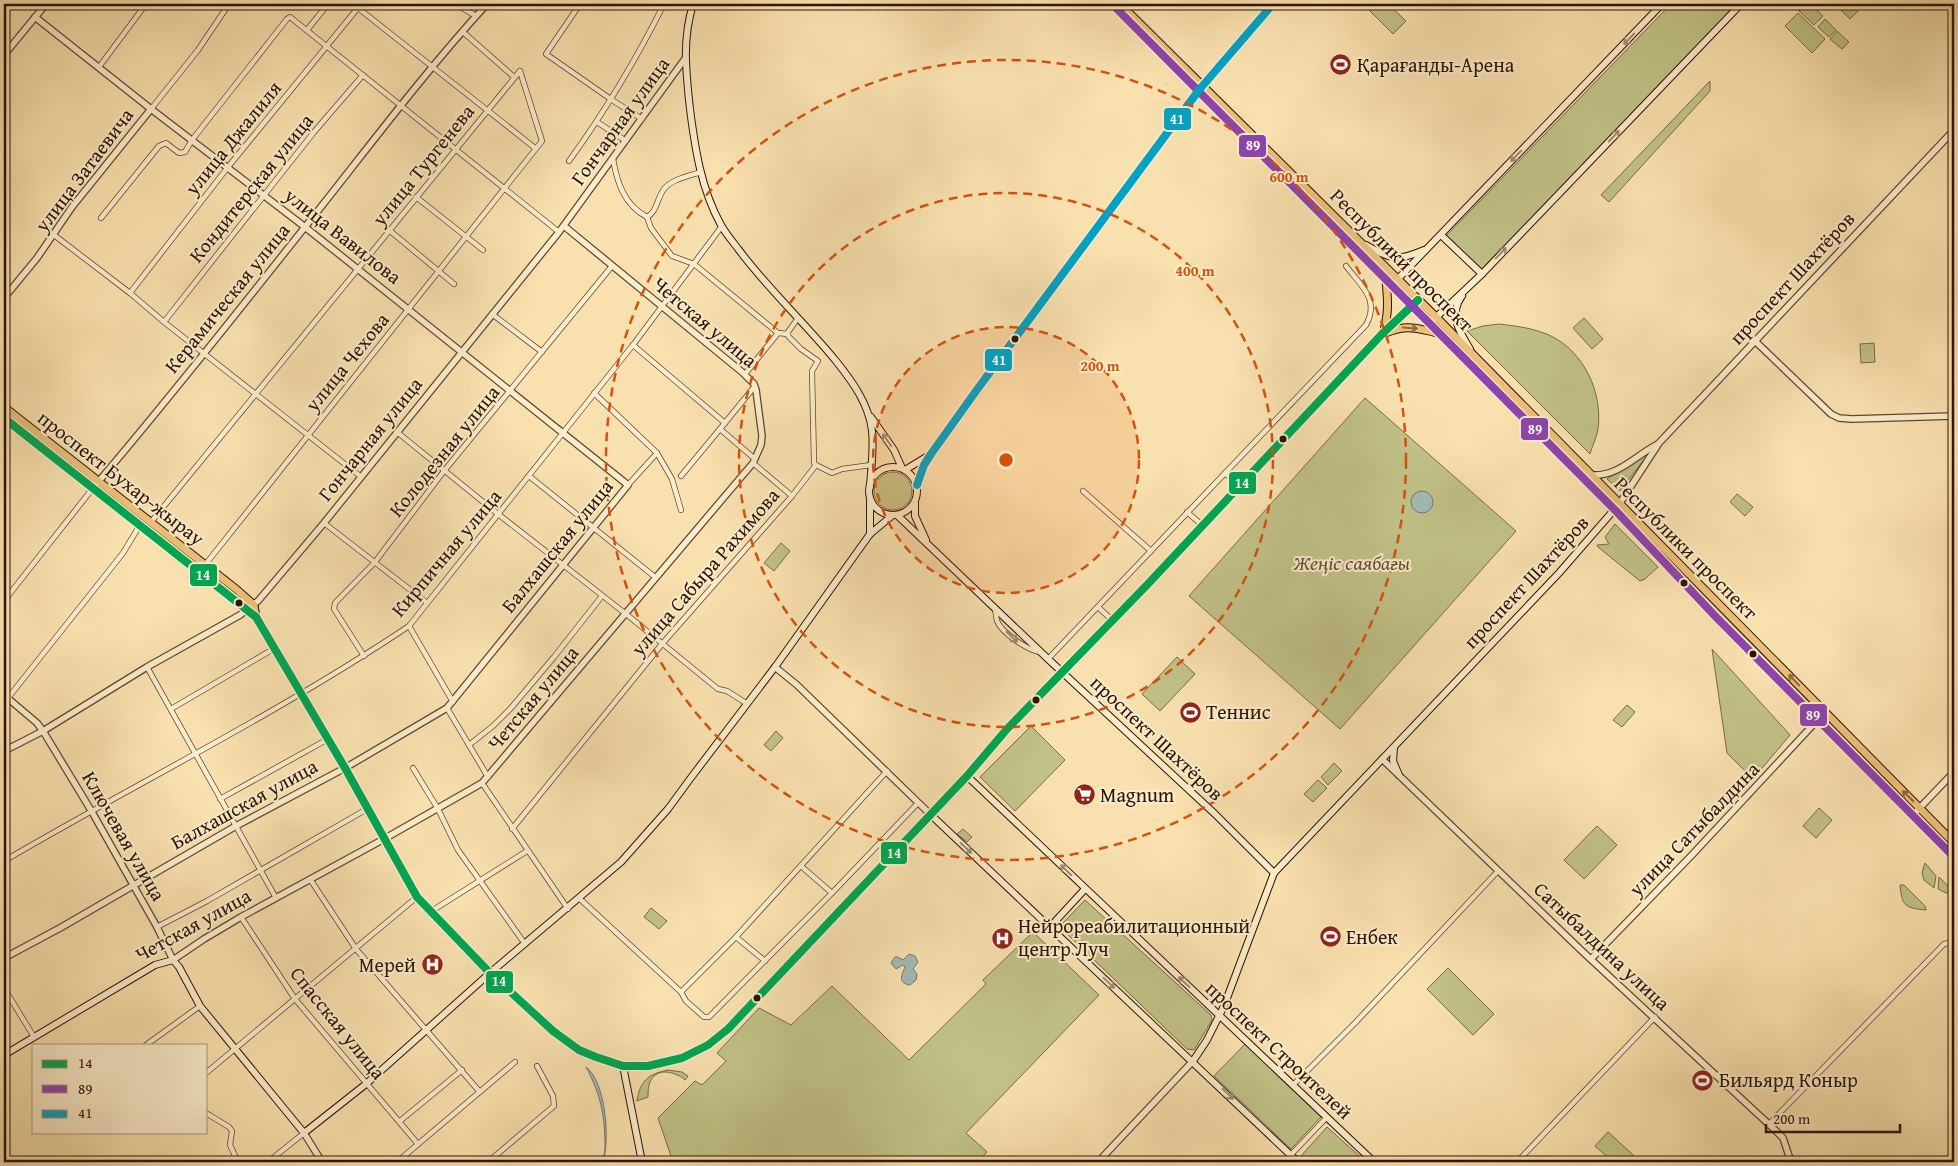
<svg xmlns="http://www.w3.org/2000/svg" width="1958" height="1166" font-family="'Gentium Book Plus',serif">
  <rect width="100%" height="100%" fill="#f9e1af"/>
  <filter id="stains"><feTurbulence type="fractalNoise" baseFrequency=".004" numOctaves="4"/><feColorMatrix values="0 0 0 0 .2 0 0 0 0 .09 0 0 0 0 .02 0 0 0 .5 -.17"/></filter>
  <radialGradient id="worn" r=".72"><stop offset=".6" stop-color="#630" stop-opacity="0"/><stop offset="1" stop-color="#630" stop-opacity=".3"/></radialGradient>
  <g fill="#c1c288" stroke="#766a46">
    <polygon points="1369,4 1388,4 1406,21 1393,34 1366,7"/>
    <polygon points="1671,4 1737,4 1480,271 1446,236"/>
    <polygon points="1806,4 1810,4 1823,16 1814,25 1799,11"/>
    <polygon points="1835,4 1865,4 1850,19"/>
    <polygon points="1798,13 1825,39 1812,53 1785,26"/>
    <polygon points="1825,19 1836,30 1829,37 1818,27"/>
    <polygon points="1837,31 1849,42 1842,49 1830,39"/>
    <polygon points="1710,81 1710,91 1609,202 1601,195"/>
    <polygon points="1584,318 1603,339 1592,349 1573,328"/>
    <path d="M 1499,324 C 1516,326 1534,328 1551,336 C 1584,352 1603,393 1598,429 C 1597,437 1592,446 1590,454 L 1467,331 L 1483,326 Z"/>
    <polygon points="1874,343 1875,362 1861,363 1860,344"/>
    <polygon points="1365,398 1516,531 1340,729 1189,596"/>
    <polygon points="1646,453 1649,453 1620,491 1607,479"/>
    <circle cx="893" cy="491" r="19"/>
    <polygon points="1737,494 1753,507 1745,516 1730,502"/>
    <polygon points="1627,516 1818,711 1817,713 1625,518"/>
    <polygon points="1615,524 1658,567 1645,579 1640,581 1598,547 1597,545 1609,544 1605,537"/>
    <polygon points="781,543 790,551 774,571 764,563"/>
    <polygon points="1712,649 1790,735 1753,779 1727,753"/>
    <polygon points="1177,657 1195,674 1160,711 1142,694"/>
    <polygon points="1627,705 1635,712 1622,727 1613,720"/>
    <polygon points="1829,722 1913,807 1911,808 1827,723"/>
    <polygon points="1031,726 1065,760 1015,811 980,777"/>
    <polygon points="776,731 783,738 771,751 764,745"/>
    <polygon points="1334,763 1342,771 1328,785 1321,777"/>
    <polygon points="1318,780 1327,788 1313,802 1304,794"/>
    <polygon points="1819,808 1832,820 1816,838 1803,826"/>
    <polygon points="1597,826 1617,845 1584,879 1564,860"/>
    <polygon points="963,829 972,837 967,842 957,834"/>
    <polygon points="1925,863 1936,876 1934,888 1924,880 1922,873"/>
    <polygon points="1939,877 1954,892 1954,893 1946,893 1938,889"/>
    <path d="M 1900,885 L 1904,885 L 1925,906 L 1926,910 C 1905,908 1902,906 1900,885 Z"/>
    <polygon points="1085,900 1211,1015 1212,1020 1194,1050 1187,1049 1064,931 1061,925"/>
    <polygon points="651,908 667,921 659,929 644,917"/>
    <polygon points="1033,932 1099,995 966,1133 987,1152 977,1162 673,1162 658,1118 695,1081 702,1085 726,1061 717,1053 759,1008 791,1025 832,986 909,1060 986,984 983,980"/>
    <polygon points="1448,968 1494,1014 1473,1035 1427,989"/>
    <polygon points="1245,1044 1321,1117 1291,1149 1214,1076"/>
    <path d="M 668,1070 L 682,1072 L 688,1076 L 685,1080 C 676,1072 658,1067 651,1080 C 648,1085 648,1092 648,1097 L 637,1101 C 640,1081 648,1074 668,1070 Z"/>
    <polygon points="1327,1127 1366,1162 1306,1162 1300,1157"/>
    <polygon points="1608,1132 1641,1162 1613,1162 1595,1146"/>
  </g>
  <g fill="#a2bbb5" stroke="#73786e">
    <circle cx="1422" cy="502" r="11"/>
    <path d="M 909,954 L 915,956 L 918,962 L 913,969 L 917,974 L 916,980 L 910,985 C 897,983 902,975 905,967 L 903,965 L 896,969 L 891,963 L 895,957 L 898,957 L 903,960 Z"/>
    <path d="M 586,1067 C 606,1082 610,1140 603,1162 C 602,1159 605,1153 605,1148 C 605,1116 601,1095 586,1067 Z"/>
  </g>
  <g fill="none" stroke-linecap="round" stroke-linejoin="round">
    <defs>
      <g id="minor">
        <polyline points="455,4 476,16"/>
        <polyline points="580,4 546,54 612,100 642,119"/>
        <polyline points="358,8 535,148"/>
        <polyline points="307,30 328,4"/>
        <polyline points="463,32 514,77"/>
        <polyline points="99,67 146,4"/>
        <polyline points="151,109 198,50 229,4"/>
        <polyline points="597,122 626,141"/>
        <path d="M 613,159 C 617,182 624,205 647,217 C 657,212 657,198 664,189 C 672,179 689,176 701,172"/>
        <path d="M 569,161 C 606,110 636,60 664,4"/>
        <polyline points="416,197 483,250"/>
        <polyline points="647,217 651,228 672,256 694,264 778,333 788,334"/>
        <polyline points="101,218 159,146 166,143 179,153 185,152 192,140 287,19 290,17 559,232"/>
        <polyline points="389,230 454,284"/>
        <polyline points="54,235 130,293 164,322 360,476"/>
        <polyline points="130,293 228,167 361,4"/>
        <polyline points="492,314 542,352"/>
        <polyline points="164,322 314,132 363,75"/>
        <polyline points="633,345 725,423"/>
        <polyline points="745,374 778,333"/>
        <polyline points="594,393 657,453 672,479 681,510"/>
        <polyline points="397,432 498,514 626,614 718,689 727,691 746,703"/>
        <polyline points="755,459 720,429 755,386"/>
        <polyline points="753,463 792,496"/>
        <polyline points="816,465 832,473 842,469 871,465"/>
        <polyline points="1225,473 1239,486"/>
        <polyline points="529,476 655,577"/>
        <polyline points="681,476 720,429"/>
        <polyline points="628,485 657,453"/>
        <polyline points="1083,491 1151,551"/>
        <polyline points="1187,512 1202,525"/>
        <polyline points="151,522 520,71"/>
        <polyline points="324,523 426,602"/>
        <polyline points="205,565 542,141 520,71"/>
        <polyline points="4,601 93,488"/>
        <polyline points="1098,607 1112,620"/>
        <path d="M 995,609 C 996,613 996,618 997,621 C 1002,633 1027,650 1040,652"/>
        <polyline points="409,626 453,702"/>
        <polyline points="364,656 334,609 335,603 375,562 444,471 612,266"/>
        <path d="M 1048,659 L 1366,325 C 1380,299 1361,286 1346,266"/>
        <polyline points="147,667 276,898"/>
        <polyline points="8,698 123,553 140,525"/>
        <polyline points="447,708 488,777"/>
        <polyline points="171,709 275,648"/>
        <polyline points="469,745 493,726 511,708 554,657 602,596"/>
        <polyline points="413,768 438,809 458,850 525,944"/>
        <polyline points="482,783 568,909"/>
        <polyline points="220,799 328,739"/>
        <polyline points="512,829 662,644 792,496 816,465 814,463 812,371 818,361 801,349 788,336 788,332 798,318"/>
        <path d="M 4,861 C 139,782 279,713 409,626 L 633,345 L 722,226"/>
        <polyline points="801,866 832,893 918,803"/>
        <polyline points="310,879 356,949 479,1091"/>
        <polyline points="580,899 681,992 736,937 887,771"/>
        <polyline points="430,912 527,851"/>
        <polyline points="241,917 295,999 418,1144"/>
        <polyline points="157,927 207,901 367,809"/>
        <polyline points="736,937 765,961"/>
        <polyline points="4,988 34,1037"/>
        <polyline points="681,992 686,1001 704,1017 709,1017 832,893"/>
        <polyline points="146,1045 200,1006"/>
        <polyline points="206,1073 417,897"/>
        <polyline points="1293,1085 1355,1023 1498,871"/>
        <polyline points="206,1113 229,1127 232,1131 230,1145 238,1162"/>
        <polyline points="400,1121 462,1070"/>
        <polyline points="1768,1125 1944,944 1954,942"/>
        <polyline points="268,1162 304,1133"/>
        <polyline points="397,1162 515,1062"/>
        <polyline points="488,1162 554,1106 553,1096 537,1066"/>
        <polyline points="1284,1162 1327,1117"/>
        <polyline points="1517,1162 1655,1017"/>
      </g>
      <g id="tertiary">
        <polyline points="4,55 46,4"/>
        <polyline points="1204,85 1273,4"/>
        <polyline points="4,298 37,258 72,207 151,109"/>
        <polyline points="1755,341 1831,414 1839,418 1852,419 1954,416"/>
        <path d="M 1592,475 C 1618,477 1636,455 1658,444"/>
        <path d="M 93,488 C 166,403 235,315 305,227 C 365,152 422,75 487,4"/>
        <polyline points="1620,503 1659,443 1954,130"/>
        <polyline points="775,667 797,685 930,814"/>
        <polyline points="4,695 37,723 43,731 92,812 157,927 173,960 204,939 241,917 384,839 482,783 753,463 761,445 762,436 756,390 754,384 742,372 564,226"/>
        <polyline points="4,751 43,731 147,667 240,615 258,601 324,523 559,232 684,60"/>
        <polyline points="1382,759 1584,953 1774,1129 1783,1138 1791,1162"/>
        <polyline points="1913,815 1954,772"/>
        <polyline points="4,958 60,928 236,826 345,768 447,708 628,485 305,227 151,109 35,17"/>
        <polyline points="1591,959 1691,856 1825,712"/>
        <polyline points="304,1133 322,1162"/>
        <polyline points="1098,1162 1193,1061"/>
      </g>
      <g id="secondary">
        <path d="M 693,4 C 682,41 686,71 690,109 C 695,148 701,189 721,225 C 726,234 733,242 739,250 C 768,289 805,323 836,361 C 852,381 869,404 872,431 C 874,449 871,469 870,487"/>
        <polyline points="1441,235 1482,274"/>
        <path d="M 1366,245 C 1390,259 1397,262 1424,250"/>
        <polyline points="1395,282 1662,4"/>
        <path d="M 1462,296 C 1448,314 1460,333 1470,349"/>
        <polyline points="1429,324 1482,274 1741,4"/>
        <polyline points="871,417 894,450 902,468"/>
        <circle cx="893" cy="491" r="24"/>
        <polyline points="905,470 928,456"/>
        <polyline points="917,485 924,465 931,454 1200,89"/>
        <polyline points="870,499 870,534"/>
        <polyline points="915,503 915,516 926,540"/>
        <polyline points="897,515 1048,659 1215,814 1274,873"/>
        <polyline points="1394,748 1393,761 1399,775"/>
        <polyline points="967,776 1374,1162"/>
        <polyline points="930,814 1298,1162"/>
        <polyline points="1050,927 1085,889"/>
        <polyline points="4,1055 155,965 173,960 179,967 200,1006 304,1133 366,1084 490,973 621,862 668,809 690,779 775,667 870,534 893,515"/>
        <polyline points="1193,1061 1207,1040 1224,1006 1274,873 1559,573 1620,503"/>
        <polyline points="623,1066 642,1162"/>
      </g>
      <g id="primary">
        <path d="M 1385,333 C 1408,324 1415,328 1438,333"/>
        <path d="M 1383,334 C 1389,313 1388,301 1386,280"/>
        <polyline points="4,407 236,589 254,605 256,617"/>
        <polyline points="4,418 256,617 345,768 417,897 490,973 553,1031 579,1050 596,1057 623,1066 648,1066 682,1058 708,1045 728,1029 967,776 1007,729 1146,586 1382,334 1418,300"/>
      </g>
      <g id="trunk">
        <polyline points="1112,4 1615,510 1716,617 1954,857"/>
        <polyline points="1120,4 1436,317 1954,843"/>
      </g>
    </defs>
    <use href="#minor" stroke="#5f462e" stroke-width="6"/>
    <use href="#tertiary" stroke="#5f462e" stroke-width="8"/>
    <use href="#secondary" stroke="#2c1303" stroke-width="8"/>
    <use href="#primary" stroke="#2c1303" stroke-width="9"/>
    <use href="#trunk" stroke="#2c1303" stroke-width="9"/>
    <use href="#minor" stroke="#fbeccb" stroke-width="4.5"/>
    <use href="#tertiary" stroke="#fbeccb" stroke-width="5.5"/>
    <use href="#secondary" stroke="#fbeccb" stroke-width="6"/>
    <use href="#primary" stroke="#ecc078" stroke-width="7"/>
    <use href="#trunk" stroke="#ecc078" stroke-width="7"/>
    <defs>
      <polyline id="bus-1" points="4,418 256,617 345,768 417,897 490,973 553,1031 579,1050 596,1057 623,1066 648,1066 682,1058 708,1045 728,1029 967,776 1007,729 1146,586 1382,334 1418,300"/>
      <polyline id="bus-2" points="1112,4 1615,510 1716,617 1954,857"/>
      <polyline id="bus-3" points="917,485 924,465 931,454 976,391 1199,90 1273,4"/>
    </defs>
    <use href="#bus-1" stroke="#fbeccb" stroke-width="11"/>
    <use href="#bus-2" stroke="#fbeccb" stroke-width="11"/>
    <use href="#bus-3" stroke="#fbeccb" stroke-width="11"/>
    <use href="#bus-1" stroke="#00a651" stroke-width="8"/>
    <use href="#bus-2" stroke="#8e44ad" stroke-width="8"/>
    <use href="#bus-3" stroke="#02a2c4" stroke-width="8"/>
  </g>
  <defs><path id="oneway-shaft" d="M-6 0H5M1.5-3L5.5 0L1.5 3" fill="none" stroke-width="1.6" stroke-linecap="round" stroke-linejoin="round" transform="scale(1.25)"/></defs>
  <g stroke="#9e8a71">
    <use href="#oneway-shaft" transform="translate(1629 39) rotate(134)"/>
    <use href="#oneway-shaft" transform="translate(1614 136) rotate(-47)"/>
    <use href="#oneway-shaft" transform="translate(1516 156) rotate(134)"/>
    <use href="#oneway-shaft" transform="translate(1501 253) rotate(-46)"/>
    <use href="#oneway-shaft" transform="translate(887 440) rotate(-125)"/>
    <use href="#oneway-shaft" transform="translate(1012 637) rotate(44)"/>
    <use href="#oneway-shaft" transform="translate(966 848) rotate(43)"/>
    <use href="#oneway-shaft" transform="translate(1066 870) rotate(-136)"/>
    <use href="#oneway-shaft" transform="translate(1184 982) rotate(-137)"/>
    <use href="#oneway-shaft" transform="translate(1109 983) rotate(43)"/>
    <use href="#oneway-shaft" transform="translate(1228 1094) rotate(44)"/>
  </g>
  <g stroke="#8c6a3e">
    <use href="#oneway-shaft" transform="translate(1410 328) rotate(4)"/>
    <use href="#oneway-shaft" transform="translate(1794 680) rotate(-134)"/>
    <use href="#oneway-shaft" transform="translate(1908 796) rotate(-135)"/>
  </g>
  <circle cx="1006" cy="460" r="133" fill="#d5520b" fill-opacity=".12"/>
  <g fill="none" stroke="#d5520b" stroke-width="2.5" stroke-dasharray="9 6">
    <circle cx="1006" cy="460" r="133"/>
    <circle cx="1006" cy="460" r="267"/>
    <circle cx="1006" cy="460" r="400"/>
  </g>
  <defs>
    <symbol id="stadium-disc" viewBox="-11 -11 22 22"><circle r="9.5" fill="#8f2418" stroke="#fbeccb"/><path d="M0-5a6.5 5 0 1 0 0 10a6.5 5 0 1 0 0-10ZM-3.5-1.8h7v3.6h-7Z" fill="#fff"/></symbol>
    <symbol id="supermarket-disc" viewBox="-11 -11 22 22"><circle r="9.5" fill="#8f2418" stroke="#fbeccb"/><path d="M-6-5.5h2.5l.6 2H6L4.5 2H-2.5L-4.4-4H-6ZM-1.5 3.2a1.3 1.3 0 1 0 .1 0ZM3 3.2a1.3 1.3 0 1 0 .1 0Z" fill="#fff"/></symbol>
    <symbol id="hospital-disc" viewBox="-11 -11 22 22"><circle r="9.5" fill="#8f2418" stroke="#fbeccb"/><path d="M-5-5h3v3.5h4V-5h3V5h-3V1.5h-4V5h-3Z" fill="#fff"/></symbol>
  </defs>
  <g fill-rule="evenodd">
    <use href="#stadium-disc" x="1328" y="52" width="25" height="25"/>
    <use href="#stadium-disc" x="1178" y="700" width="25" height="25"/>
    <use href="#supermarket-disc" x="1072" y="782" width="25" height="25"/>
    <use href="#stadium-disc" x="1318" y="924" width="25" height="25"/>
    <use href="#hospital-disc" x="990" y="926" width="25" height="25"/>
    <use href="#hospital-disc" x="420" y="952" width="25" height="25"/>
    <use href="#stadium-disc" x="1690" y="1068" width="25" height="25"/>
  </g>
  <g fill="#2c1303" stroke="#fbeccb" stroke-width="2">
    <circle cx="1015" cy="339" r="4.5"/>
    <circle cx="1283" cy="439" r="4.5"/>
    <circle cx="1684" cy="583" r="4.5"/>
    <circle cx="239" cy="603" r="4.5"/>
    <circle cx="1753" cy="654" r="4.5"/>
    <circle cx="1036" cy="700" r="4.5"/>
    <circle cx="757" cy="998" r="4.5"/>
  </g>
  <g text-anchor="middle" stroke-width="4" stroke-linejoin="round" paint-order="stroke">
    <g font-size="20" fill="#2c1303" stroke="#fbeccb" text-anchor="start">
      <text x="1357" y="72">Қарағанды-Арена</text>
      <text x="1206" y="719">Теннис</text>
      <text x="1100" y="802">Magnum</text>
      <text x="1018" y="933">Нейрореабилитационный<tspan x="1018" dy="23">центр Луч</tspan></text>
      <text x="1346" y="944">Енбек</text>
      <text x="416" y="972" text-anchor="end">Мерей</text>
      <text x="1719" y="1087">Бильярд Коныр</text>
    </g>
    <g font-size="20" fill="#2c1303" stroke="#fbeccb">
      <text transform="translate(620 121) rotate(-54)" y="7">Гончарная улица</text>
      <text transform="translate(233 138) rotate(-51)" y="7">улица Джалиля</text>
      <text transform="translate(423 165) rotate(-51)" y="7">улица Тургенева</text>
      <text transform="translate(84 170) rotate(-53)" y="7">улица Затаевича</text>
      <text transform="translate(251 188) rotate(-51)" y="7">Кондитерская улица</text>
      <text transform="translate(343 236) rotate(38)" y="7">улица Вавилова</text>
      <text transform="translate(1402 260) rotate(45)" y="7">Республики проспект</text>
      <text transform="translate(1792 278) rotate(-47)" y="7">проспект Шахтёров</text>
      <text transform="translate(227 298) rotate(-51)" y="7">Керамическая улица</text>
      <text transform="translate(705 322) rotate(40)" y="7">Четская улица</text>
      <text transform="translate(347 362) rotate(-51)" y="7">улица Чехова</text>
      <text transform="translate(370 439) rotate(-51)" y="7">Гончарная улица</text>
      <text transform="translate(444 451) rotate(-51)" y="7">Колодезная улица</text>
      <text transform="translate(121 478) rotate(38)" y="7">проспект Бухар-жырау</text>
      <text transform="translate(557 546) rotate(-51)" y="7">Балхашская улица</text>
      <text transform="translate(1686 548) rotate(45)" y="7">Республики проспект</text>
      <text transform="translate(446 553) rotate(-50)" y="7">Кирпичная улица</text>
      <text transform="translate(705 572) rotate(-49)" y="7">улица Сабыра Рахимова</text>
      <text transform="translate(1526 582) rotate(-47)" y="7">проспект Шахтёров</text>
      <text transform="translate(533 698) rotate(-50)" y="7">Четская улица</text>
      <text transform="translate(1157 738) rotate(43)" y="7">проспект Шахтёров</text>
      <text transform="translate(244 804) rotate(-29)" y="7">Балхашская улица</text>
      <text transform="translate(1694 829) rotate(-46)" y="7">улица Сатыбалдина</text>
      <text transform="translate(124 836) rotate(60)" y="7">Ключевая улица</text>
      <text transform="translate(193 925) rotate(-29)" y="7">Четская улица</text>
      <text transform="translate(1602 946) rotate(43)" y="7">Сатыбалдина улица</text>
      <text transform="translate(338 1023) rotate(51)" y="7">Спасская улица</text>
      <text transform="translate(1279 1050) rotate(43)" y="7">проспект Строителей</text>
    </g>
    <g font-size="20" font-style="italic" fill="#605032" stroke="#fbeccb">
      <text x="1352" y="570">Жеңіс саябағы</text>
    </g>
  </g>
  <circle cx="1006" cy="460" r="8" fill="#d5520b" stroke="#fbeccb" stroke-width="2.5"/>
  <g font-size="15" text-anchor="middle" font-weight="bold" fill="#d5520b" stroke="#fbeccb" stroke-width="4" stroke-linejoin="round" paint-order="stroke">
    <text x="1289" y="182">600 m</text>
    <text x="1195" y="276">400 m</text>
    <text x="1100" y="371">200 m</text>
  </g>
  <g stroke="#fbeccb" stroke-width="2">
    <rect x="1163" y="107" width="29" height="24" rx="5" fill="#02a2c4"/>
    <rect x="1238" y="134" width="29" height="24" rx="5" fill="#8e44ad"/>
    <rect x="984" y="348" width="29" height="24" rx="5" fill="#02a2c4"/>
    <rect x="1520" y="417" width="29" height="24" rx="5" fill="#8e44ad"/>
    <rect x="1228" y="471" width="29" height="24" rx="5" fill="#00a651"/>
    <rect x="189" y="563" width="29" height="24" rx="5" fill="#00a651"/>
    <rect x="1799" y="703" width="29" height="24" rx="5" fill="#8e44ad"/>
    <rect x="880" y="841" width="28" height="24" rx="5" fill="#00a651"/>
    <rect x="485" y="970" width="29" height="24" rx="5" fill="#00a651"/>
  </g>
  <g font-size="14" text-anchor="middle" font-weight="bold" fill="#fff">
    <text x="1177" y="124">41</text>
    <text x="1253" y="150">89</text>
    <text x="999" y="365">41</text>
    <text x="1535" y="434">89</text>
    <text x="1242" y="488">14</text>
    <text x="203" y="580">14</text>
    <text x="1813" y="720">89</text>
    <text x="894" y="858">14</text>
    <text x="499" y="986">14</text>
  </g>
  <rect width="1958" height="1166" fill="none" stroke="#f9e1af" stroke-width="20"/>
  <rect x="5" y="5" width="1948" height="1156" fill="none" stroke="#2c1303" stroke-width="2.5"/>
  <rect x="10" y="10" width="1938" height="1146" fill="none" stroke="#2c1303"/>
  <rect x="32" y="1044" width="175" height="90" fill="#fbeccb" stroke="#a8957b"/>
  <rect x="42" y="1060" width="25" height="8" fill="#00a651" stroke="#a8957b"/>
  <text x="78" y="1068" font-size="15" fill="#2c1303">14</text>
  <rect x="42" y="1085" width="25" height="8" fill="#8e44ad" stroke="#a8957b"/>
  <text x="78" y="1094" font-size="15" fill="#2c1303">89</text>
  <rect x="42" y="1110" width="25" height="8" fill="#02a2c4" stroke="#a8957b"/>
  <text x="78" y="1118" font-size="15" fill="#2c1303">41</text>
  <path d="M1766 1124v8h134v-8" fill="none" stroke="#2c1303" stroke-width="2.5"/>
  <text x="1773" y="1124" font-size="15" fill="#2c1303" stroke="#fbeccb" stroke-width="4" paint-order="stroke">200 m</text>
  <rect width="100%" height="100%" filter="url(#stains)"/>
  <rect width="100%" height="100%" fill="url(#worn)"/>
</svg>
